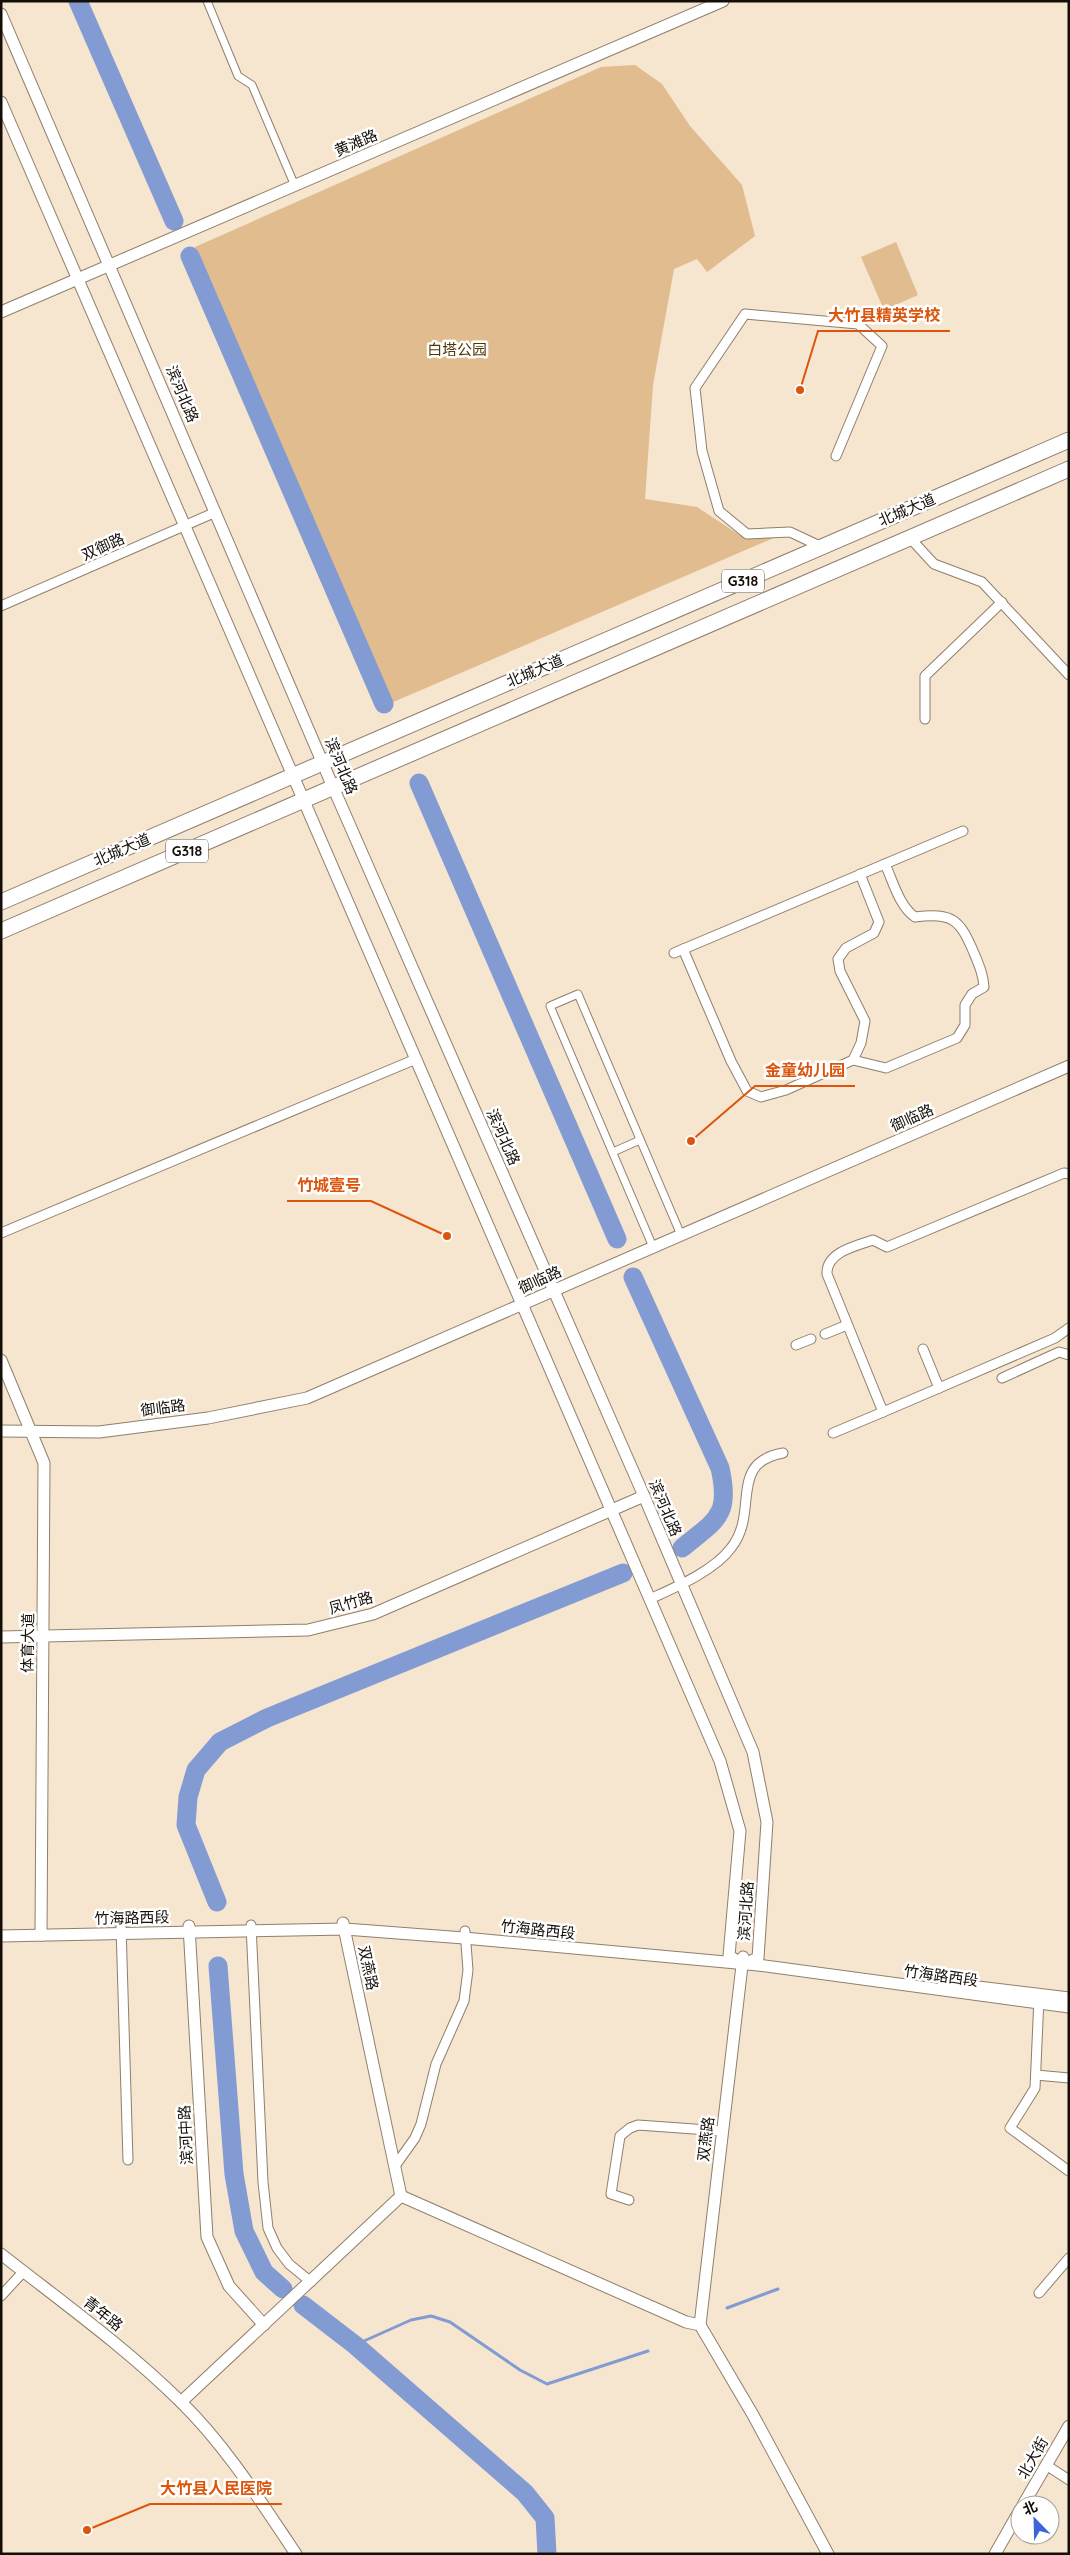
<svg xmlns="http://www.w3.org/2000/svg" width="1070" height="2555" font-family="Quicksand,'Noto Sans SC',sans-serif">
  <rect width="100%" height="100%" fill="#f6e5cf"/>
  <g fill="#e0bc8e">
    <polygon points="635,65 662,84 690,126 742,185 755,236 707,272 697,259 674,269 653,385 645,499 697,507 741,536 778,536 391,703 195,247 601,67"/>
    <polygon points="896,242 918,295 884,310 861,257"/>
  </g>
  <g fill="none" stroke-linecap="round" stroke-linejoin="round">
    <g stroke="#829bd2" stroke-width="3">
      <polyline points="727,2308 778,2289"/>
      <polyline points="355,2345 411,2320 431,2316 450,2322 520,2370 547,2384 648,2351"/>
    </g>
    <g stroke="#829bd2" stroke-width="19">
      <polyline points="78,1 174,221"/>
      <polyline points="190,256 384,704"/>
      <polyline points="419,783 617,1239"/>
      <path d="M 633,1277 L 720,1468 C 731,1516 716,1520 682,1548"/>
      <polyline points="217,1902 186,1825 188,1797 196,1770 220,1742 267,1718 623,1573"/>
      <polyline points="218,1966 234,2174 244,2231 264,2272 283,2289"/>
      <polyline points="303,2305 355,2345 525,2493 545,2518 547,2554"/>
    </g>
    <defs>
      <g id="pedestrian">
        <polyline points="207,1 238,76 252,85 295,186"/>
        <polyline points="613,1152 640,1140"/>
        <polyline points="653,1247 550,1006 578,994 681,1235"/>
      </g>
      <g id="minor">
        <polyline points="910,538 934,564 982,582 1069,675"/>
        <polyline points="822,547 790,532 747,534 719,511 702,451 695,388 745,314 858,324 882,346 836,456"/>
        <polyline points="1,606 216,512"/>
        <polyline points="925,719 925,676 1002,602"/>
        <path d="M 683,949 L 731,1061 L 747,1091 L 761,1097 L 786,1090 L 853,1060 L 886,1068 L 957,1038 L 965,1025 L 965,1005 L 972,994 L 984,987 C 983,974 979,965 974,953 C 960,920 953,912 915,917 C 899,906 893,881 885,864"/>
        <polyline points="674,953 963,831"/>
        <polyline points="853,1060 861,1043 865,1021 840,971 838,959 846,948 874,933 879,922 860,874"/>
        <polyline points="1,1233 416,1059"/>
        <polyline points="825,1334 847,1325"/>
        <polyline points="796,1345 811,1339"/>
        <path d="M 923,1349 L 939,1388 L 883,1412 L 827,1274 C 826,1252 856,1246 873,1240 L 887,1247 L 1064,1173 L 1069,1174"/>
        <polyline points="1002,1378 1059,1352 1069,1355"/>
        <polyline points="939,1388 1055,1338 1069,1328"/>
        <polyline points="833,1433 883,1412"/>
        <path d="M 650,1599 C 676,1587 714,1571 731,1548 C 760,1512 727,1463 783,1453"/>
        <polyline points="251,1925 263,2182 268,2228 277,2248 289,2264 311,2282"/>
        <polyline points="121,1926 128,2160"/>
        <polyline points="1039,1998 1035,2088 1010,2128 1069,2171"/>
        <polyline points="1036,2075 1069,2078"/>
        <polyline points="395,2166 415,2138 421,2124 436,2064 464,2001 468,1970 465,1931"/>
        <polyline points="629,2200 611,2194 620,2136 630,2128 638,2125 722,2131"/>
        <polyline points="1039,2293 1069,2258"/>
        <polyline points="1,2296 24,2271"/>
        <polyline points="1046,2465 1069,2480"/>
      </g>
      <g id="tertiary">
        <polyline points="1,14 333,787 644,1496 753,1752 767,1822 758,1958 743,1964"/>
        <polyline points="1,102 720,1761 740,1831 729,1956 743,1964"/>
        <polyline points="1,312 723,1"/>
        <polyline points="1,1360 44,1463 41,1935"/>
        <polyline points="1,1431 99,1432 208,1418 307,1398 1069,1066"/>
        <polyline points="1,1637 308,1630 373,1614 644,1496"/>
        <polyline points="343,1923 401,2196"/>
        <polyline points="189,1926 207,2237 229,2286 264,2325"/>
        <polyline points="1,1936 345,1929 464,1938 758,1965 1069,2007"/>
        <polyline points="743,1957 700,2325 753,2415 828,2554"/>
        <polyline points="945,1983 1069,1998"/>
        <polyline points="401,2196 686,2322 700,2325"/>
        <path d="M 1,2254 C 62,2302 125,2347 181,2402 C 226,2446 261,2502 296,2554"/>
        <polyline points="181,2402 401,2196"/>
        <polyline points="1023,2505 1069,2426"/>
        <polyline points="995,2554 1020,2510"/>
      </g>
      <g id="trunk">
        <polyline points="1,902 1069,440"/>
        <polyline points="1,931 1069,469"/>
      </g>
    </defs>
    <use href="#pedestrian" stroke="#8f7f6b" stroke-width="9"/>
    <use href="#minor" stroke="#8f7f6b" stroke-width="11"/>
    <use href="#tertiary" stroke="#8f7f6b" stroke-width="13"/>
    <use href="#trunk" stroke="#8f7f6b" stroke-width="17"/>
    <use href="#pedestrian" stroke="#fff" stroke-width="7"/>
    <use href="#minor" stroke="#fff" stroke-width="9"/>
    <use href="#tertiary" stroke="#fff" stroke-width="11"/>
    <use href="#trunk" stroke="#fff" stroke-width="15"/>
  </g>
  <g text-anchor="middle" stroke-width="5" stroke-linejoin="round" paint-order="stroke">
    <g fill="#fff" stroke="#5a5651" stroke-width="1">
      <rect x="722" y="569.5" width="42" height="23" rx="4"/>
      <rect x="166" y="839.5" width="42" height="23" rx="4"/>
    </g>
    <g font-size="14" font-weight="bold" fill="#140e07">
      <text x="743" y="586">G318</text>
      <text x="187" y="856">G318</text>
    </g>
    <g font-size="15" fill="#140e07" stroke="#fff">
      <text transform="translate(356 143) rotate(-23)" y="5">黄滩路</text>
      <text transform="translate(182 394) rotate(67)" y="5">滨河北路</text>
      <text transform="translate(907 510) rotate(-23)" y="5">北城大道</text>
      <text transform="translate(103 547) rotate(-24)" y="5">双御路</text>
      <text transform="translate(535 671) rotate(-23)" y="5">北城大道</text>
      <text transform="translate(341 766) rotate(67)" y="5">滨河北路</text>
      <text transform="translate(122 850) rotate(-23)" y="5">北城大道</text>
      <text transform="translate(912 1118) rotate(-24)" y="5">御临路</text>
      <text transform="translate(503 1137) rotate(66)" y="5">滨河北路</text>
      <text transform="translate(540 1280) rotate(-24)" y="5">御临路</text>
      <text transform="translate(163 1408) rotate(-7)" y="5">御临路</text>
      <text transform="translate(665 1508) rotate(67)" y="5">滨河北路</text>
      <text transform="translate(351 1603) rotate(-16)" y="5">凤竹路</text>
      <text transform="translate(28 1643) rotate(-89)" y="5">体育大道</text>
      <text transform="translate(746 1911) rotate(-86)" y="5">滨河北路</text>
      <text transform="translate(132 1918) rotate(-1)" y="5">竹海路西段</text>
      <text transform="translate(538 1930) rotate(6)" y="5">竹海路西段</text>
      <text transform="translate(368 1968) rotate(78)" y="5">双燕路</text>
      <text transform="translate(941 1976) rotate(8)" y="5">竹海路西段</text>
      <text transform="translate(186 2135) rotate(-93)" y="5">滨河中路</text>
      <text transform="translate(706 2139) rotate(-83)" y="5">双燕路</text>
      <text transform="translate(103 2314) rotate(38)" y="5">青年路</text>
      <text transform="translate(1033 2458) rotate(-60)" y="5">北大街</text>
    </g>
    <g font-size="15" fill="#523608" stroke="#fff">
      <text x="457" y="355">白塔公园</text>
    </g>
  </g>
  <path fill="none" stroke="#dd550c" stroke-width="2" d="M800 390L818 331H950M691 1141L755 1086H855M447 1236L371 1201H287M87 2530L150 2504H282"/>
  <g fill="#dd550c" stroke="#fff" stroke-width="2">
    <circle cx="800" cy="390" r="5"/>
    <circle cx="691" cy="1141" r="5"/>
    <circle cx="447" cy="1236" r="5"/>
    <circle cx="87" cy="2530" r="5"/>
  </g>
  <g font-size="16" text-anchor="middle" font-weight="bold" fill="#dd550c" stroke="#fff" stroke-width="5" stroke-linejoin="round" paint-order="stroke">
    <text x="884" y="321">大竹县精英学校</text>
    <text x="805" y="1076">金童幼儿园</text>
    <text x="329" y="1191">竹城壹号</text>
    <text x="216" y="2494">大竹县人民医院</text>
  </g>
  <rect width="1070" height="2555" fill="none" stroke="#140e07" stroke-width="5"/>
  <g transform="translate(1035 2520) rotate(337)"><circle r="24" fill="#ffffff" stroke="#a19f9c"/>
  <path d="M0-4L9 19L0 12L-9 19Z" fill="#3c66d7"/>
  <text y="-8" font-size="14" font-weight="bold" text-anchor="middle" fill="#140e07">北</text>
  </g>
</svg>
